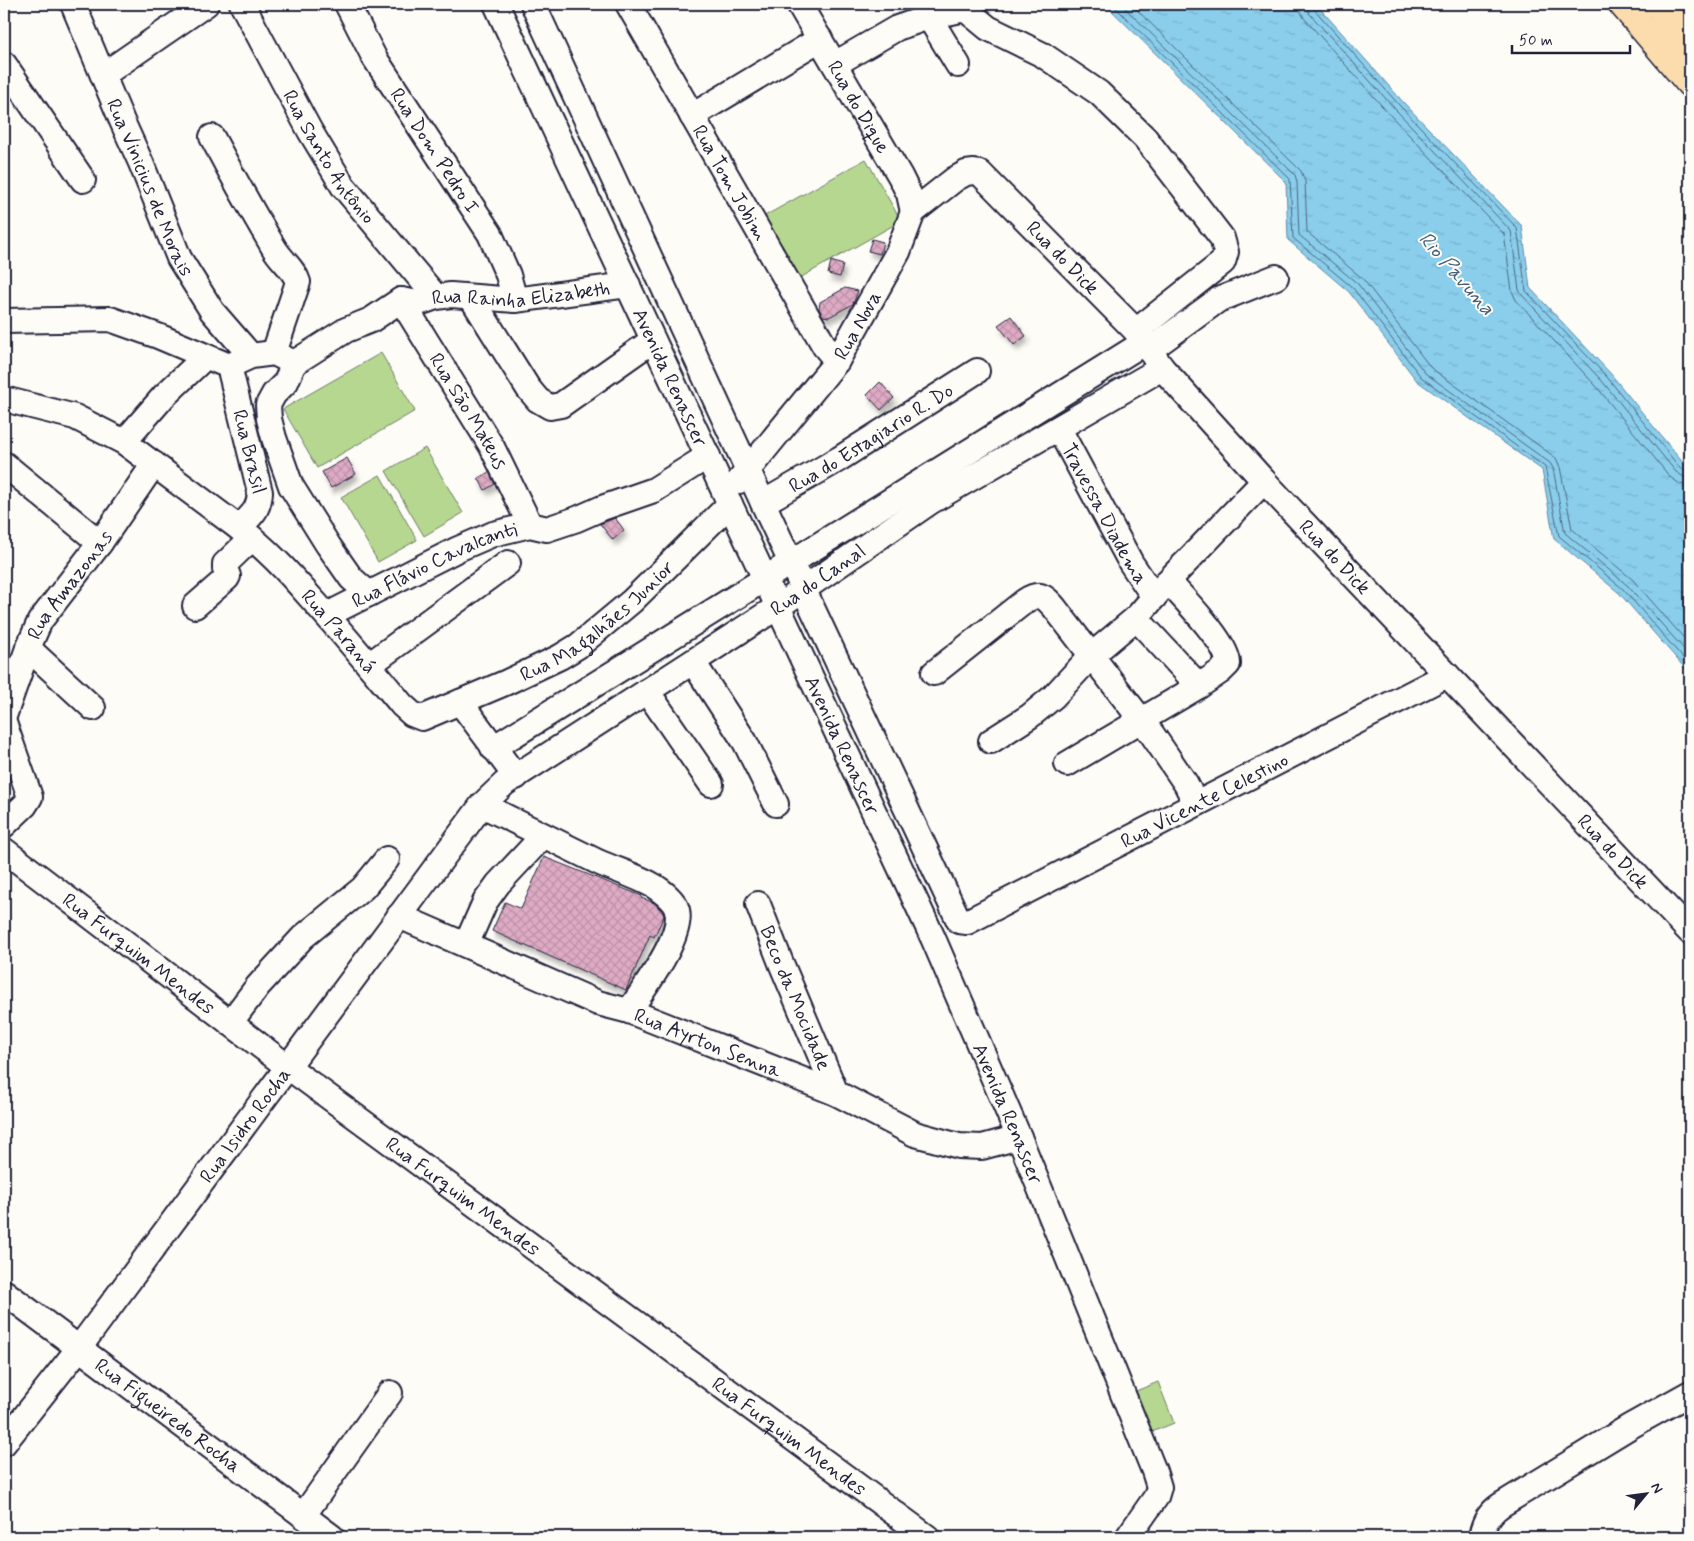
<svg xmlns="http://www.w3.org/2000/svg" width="1694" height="1541" font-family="Mynerve,sans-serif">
  <defs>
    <pattern id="water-ripples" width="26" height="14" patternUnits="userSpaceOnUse" patternTransform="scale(1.25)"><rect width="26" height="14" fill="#8aceeb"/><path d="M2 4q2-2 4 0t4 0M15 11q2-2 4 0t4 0" fill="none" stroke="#77b1ca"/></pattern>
    <pattern id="building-cross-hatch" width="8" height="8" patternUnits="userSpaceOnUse" patternTransform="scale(1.25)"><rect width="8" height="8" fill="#deaac4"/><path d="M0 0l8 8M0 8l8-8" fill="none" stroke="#be92a9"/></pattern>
    <filter id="shadow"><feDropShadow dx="3" dy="5.5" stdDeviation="2.5" flood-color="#0004"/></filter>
  </defs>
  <rect width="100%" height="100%" fill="#fdfcf7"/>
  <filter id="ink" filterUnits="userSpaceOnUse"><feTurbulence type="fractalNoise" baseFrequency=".02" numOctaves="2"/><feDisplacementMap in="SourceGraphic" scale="10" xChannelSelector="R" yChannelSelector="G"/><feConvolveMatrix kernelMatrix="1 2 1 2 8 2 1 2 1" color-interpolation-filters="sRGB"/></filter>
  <g filter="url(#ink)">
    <g fill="#b6d790" stroke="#6c7c66">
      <polygon points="866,159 901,221 798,279 763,217"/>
      <polygon points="381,353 415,411 317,468 283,409"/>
      <polygon points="425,448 463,513 424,536 386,471"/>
      <polygon points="380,475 417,540 378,562 341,497"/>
      <polygon points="1158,1382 1174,1423 1152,1432 1136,1391"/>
    </g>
    <polygon fill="url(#water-ripples)" stroke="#6089a5" points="1105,4 1316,4 1404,103 1522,226 1530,288 1610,373 1684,464 1690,468 1690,674 1619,593 1554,539 1542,470 1417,381 1349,292 1288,240 1286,182"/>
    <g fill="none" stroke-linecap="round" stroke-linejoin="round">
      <g stroke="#4c6781" stroke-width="1">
        <polyline points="1112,4 1290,179 1293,238 1353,288 1421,377 1545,467 1559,536 1623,589 1690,666"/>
        <polyline points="1121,4 1295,175 1297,182 1299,235 1358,284 1425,373 1550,463 1553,468 1565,533 1627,585 1690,656"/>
        <polyline points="1131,4 1301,171 1305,181 1307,232 1363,279 1431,368 1556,458 1560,467 1572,529 1633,580 1690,645"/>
        <polyline points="1299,4 1300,10 1304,18 1390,115 1504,234 1512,291 1516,300 1596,386 1670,477 1680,484 1690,486"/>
        <polyline points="1307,4 1309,13 1396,110 1511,231 1519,290 1522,295 1602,381 1676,472 1684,477 1690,478"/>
        <polyline points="1313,4 1314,9 1400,106 1517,228 1526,291 1607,377 1680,468 1690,472"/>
      </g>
    </g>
    <g fill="url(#building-cross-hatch)" stroke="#22223b" filter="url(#shadow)">
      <polygon points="872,239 883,242 880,254 868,251"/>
      <polygon points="831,261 843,265 840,277 828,274"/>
      <polygon points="845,288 858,291 853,304 829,317 823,316 819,309 820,302"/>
      <polygon points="1011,316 1026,336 1014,345 998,325"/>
      <polygon points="880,382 894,398 881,410 867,395"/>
      <polygon points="347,458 356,474 331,488 322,472"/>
      <polygon points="489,472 495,484 485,490 478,478"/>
      <polygon points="615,518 624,530 613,540 600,524"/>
      <polygon points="544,857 642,896 641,898 655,903 663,913 664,916 654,937 650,935 626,990 492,931 505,902 521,909"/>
    </g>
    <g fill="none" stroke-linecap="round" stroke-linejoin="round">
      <defs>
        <g id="minor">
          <path id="s1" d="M 73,4 L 122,121 L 141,163 L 179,258 L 212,311 L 251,356"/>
          <path id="s2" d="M 242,4 L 310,131 L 343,186 L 436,297"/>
          <path id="s3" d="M 347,4 L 374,57 L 490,234 L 508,275 L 515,300"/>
          <path id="s4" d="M 496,4 L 933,938 L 1019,1137 L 1154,1471 L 1159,1487 L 1156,1497 L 1128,1537"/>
          <path id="s5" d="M 533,4 L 763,503 L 959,921 L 967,922 L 1447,675"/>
          <path id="s6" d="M 628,4 L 825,347 L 837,361"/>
          <path id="s7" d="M 799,4 L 900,176 L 909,194 L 913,212"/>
          <polyline points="929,17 958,65"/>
          <polyline points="4,64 83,180"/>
          <polyline points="835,64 897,28 929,17 965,9 988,28 1043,55 1099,93 1145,138 1222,238 1226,252 1223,262 1136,331"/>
          <polyline points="103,75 206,4"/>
          <polyline points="692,116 820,39"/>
          <path d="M 212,137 C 232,175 252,211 274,248 C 281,260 294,269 298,282 L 274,353"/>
          <polyline points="471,297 528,388 538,400 550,407 561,405 653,340"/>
          <path id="s8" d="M 401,300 L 492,447 L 530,525"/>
          <polyline points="4,321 110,319 158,336 229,366"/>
          <polyline points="1151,349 1218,300 1276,277"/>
          <polyline points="294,363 286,382 274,394 268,405 269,419 274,438 291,486 328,545 351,578 369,594"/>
          <path id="s9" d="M 229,366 L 251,356 L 274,353 L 294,363 L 346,330 L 371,320 L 401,300 L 419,303 L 436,297 L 451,295 L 515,300 L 628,285"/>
          <path id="s10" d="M 229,366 L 260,492 C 259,511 251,515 239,528"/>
          <path id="s11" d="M 4,399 L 75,417 L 124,442 L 239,528 C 266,548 288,572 310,597 C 342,632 372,669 402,705 L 412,714 L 422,718 L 505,683 L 560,657 L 578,646 L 632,601 L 730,504"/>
          <path id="s12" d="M 1059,429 L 1131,563 L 1154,597"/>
          <polyline points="124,442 164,396 205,357"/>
          <polyline points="4,464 100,543"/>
          <path id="s13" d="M 739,481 L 837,361 L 898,252 L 913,212 L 955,179 L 966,173 L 974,172 L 980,173 L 1136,331 L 1162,368 L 1264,481 L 1690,932"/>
          <path id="s14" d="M 763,503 L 839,459 L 977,371"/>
          <polyline points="195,606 227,578 228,576 225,569 225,564 252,538"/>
          <path id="s15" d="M 327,615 L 458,549 L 493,534 L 530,525 L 547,529 L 577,519 L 602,508 L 654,490 L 708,456"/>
          <polyline points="1136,618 1199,686"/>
          <polyline points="28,648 93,708"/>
          <polyline points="693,662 745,742 776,804"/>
          <polyline points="369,665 508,563"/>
          <path d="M 934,673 L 1025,601 C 1039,592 1043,595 1054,607 L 1152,734 L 1186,784 L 1196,804"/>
          <polyline points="647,691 711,784"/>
          <polyline points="460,702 516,777"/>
          <path id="s16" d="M 4,716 L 28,648 L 40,621 L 100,543 L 154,464"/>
          <polyline points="4,723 30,797 25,805 4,825"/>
          <polyline points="991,741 1030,716 1053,697 1092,655 1136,618 1168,581 1264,481"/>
          <path d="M 493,748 C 710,613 927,477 1145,342"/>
          <path d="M 1067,764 L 1199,686 L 1221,671 L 1228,664 C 1229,644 1182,597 1168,581"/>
          <path d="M 482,805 C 521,824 559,843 598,862 C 616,870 637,876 654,886 C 663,892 674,900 677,910 C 684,936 643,990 629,1011"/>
          <path id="s17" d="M 4,850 L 288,1067 L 927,1537"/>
          <path id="s18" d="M 758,904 L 781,963 L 836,1093"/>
          <path id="s19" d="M 399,916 L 598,1003 L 629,1011 L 836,1093 L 915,1134 L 959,1146 L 982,1147 L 1019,1137"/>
          <polyline points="466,945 485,902 498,884 543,836"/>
          <polyline points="230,1023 258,986 303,937 363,888 387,859"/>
          <path id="s20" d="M 4,1292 L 332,1537"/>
          <path id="s21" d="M 4,1443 L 79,1348 L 482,805 L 505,783 L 779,606 L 930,502 L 1162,368"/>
          <polyline points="303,1516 390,1393"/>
          <path d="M 1481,1537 C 1483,1524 1489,1513 1501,1505 L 1629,1427 L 1690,1393"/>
        </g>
        <g id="highway">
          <polyline points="1623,4 1690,83"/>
          <polyline points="1659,4 1690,41"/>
        </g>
      </defs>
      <use href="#minor" stroke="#22223b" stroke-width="28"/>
      <use href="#highway" stroke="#22223b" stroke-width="31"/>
      <use href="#minor" stroke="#fdfcf7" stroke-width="24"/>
      <use href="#highway" stroke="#fcdcac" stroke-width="28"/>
    </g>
  </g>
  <g text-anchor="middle" stroke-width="4" stroke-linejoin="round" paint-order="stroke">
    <g font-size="20" fill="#22223b" stroke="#fdfcf7">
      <text dy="7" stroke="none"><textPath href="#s7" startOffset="119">Rua do Dique</textPath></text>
      <text dy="7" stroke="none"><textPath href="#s3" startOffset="171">Rua Dom Pedro I</textPath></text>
      <text dy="7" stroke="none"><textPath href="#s2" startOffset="176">Rua Santo Antônio</textPath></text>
      <text dy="7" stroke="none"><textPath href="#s6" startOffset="206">Rua Tom Jobim</textPath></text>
      <text dy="7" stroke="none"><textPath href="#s1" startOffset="199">Rua Vinicius de Morais</textPath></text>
      <text dy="7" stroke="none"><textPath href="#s13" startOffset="521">Rua do Dick</textPath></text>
      <text dy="7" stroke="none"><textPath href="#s9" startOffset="316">Rua Rainha Elizabeth</textPath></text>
      <text dy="7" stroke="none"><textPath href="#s13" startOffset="196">Rua Nova</textPath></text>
      <text dy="7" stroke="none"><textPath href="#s4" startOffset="412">Avenida Renascer</textPath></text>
      <text dy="7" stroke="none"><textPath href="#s8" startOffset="130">Rua São Mateus</textPath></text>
      <text dy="7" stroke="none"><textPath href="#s14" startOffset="126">Rua do Estagiario R. Do</textPath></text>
      <text dy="7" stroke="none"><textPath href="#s10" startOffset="88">Rua Brasil</textPath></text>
      <text dy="7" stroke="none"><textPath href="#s12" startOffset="96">Travessa Diadema</textPath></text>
      <text dy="7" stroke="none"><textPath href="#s13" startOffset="926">Rua do Dick</textPath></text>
      <text dy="7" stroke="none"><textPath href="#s15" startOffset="119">Rua Flávio Cavalcanti</textPath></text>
      <text dy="7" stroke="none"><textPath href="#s21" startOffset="1202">Rua do Canal</textPath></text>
      <text dy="7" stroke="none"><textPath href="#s16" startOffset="148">Rua Amazonas</textPath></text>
      <text dy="7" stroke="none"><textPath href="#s11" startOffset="739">Rua Magalhães Junior</textPath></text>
      <text dy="7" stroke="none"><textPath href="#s11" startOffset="416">Rua Paraná</textPath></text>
      <text dy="7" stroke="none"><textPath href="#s4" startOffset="818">Avenida Renascer</textPath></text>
      <text dy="7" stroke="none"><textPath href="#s5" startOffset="1286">Rua Vicente Celestino</textPath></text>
      <text dy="7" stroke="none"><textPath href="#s13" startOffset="1331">Rua do Dick</textPath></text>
      <text dy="7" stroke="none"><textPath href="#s17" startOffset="170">Rua Furquim Mendes</textPath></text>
      <text dy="7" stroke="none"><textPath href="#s18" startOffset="101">Beco da Mocidade</textPath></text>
      <text dy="7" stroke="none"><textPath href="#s19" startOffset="334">Rua Ayrton Senna</textPath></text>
      <text dy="7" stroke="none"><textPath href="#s4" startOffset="1222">Avenida Renascer</textPath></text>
      <text dy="7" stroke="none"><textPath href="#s21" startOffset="399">Rua Isidro Rocha</textPath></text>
      <text dy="7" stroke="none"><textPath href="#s17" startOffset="575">Rua Furquim Mendes</textPath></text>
      <text dy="7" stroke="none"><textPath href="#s20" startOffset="205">Rua Figueiredo Rocha</textPath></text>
      <text dy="7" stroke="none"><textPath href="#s17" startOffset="980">Rua Furquim Mendes</textPath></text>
    </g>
    <g font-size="21" font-style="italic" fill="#465e79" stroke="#fdfcf7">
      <text transform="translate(1457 273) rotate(49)" y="7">Rio Pavuna</text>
    </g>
  </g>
  <rect width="1694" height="1541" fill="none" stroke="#fdfcf7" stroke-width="20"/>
  <rect x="10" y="10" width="1674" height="1521" fill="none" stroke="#22223b" stroke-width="2" filter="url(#ink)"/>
  <g transform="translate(1646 1494) rotate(61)" stroke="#fdfcf7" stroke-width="4" paint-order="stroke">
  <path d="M0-4L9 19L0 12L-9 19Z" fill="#22223b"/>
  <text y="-8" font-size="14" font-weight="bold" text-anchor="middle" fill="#22223b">N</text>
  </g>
  <path d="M1512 45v8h118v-8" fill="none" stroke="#22223b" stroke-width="2.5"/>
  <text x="1519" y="45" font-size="15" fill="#22223b" stroke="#fdfcf7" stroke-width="4" paint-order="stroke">50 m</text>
</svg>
